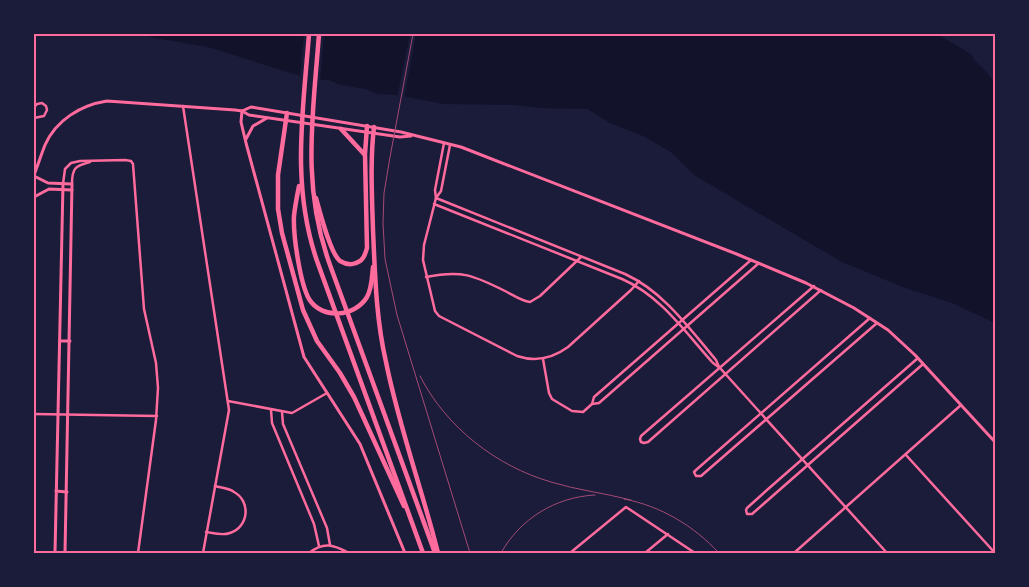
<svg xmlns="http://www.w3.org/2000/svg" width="1029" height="587" font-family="Cabin,sans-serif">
  <rect width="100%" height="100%" fill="#1b1b3a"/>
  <path fill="#12122b" d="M 141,34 L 937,34 L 971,54 C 974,63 990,71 995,85 L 995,323 L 952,303 L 905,288 L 842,262 L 694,175 L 671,152 L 643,136 L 610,123 L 587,109 L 541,108 L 514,105 L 444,104 L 396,95 L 377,94 L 366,89 L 340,85 L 329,80 L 320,80 L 297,75 L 208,47 L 155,38 Z"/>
  <g fill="#1b1b3a">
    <polygon points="304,34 324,34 320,82 300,78"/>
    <polygon points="410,34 416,34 404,99 397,98"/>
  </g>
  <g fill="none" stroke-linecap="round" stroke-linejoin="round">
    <g stroke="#ff6b9d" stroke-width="2.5">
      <polyline points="183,106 229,410 203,553"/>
      <polyline points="34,107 37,104 42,103 46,106 47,110 44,116 34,118"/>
      <path d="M 444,143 L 435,190 L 436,198 L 424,245 L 423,260 L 435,311 L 439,316 L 517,356 C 535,362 553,358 568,347 L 631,290 L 639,281"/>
      <polyline points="63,184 65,169 71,163 80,161 125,160 131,161 133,164 144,309 156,363 158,388 156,420 138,553"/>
      <path d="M 72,184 C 72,168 75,166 90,162"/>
      <path d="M 436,198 L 625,274 C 664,292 689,328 716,360 L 719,367"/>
      <polyline points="436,198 441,191 450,145"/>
      <path d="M 434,204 L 622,279 C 661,296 685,332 713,363 L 720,368 L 887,553"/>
      <path d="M 426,277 C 462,270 473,275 505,291 C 513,295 521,301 530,302 L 540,296 L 581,257"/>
      <polyline points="814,286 641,436 640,439 641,442 644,443 648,442 821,290"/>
      <polyline points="870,318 696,470 694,472 696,476 701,476 877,323"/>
      <polyline points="918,358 767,490 747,508 746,510 747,514 752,514 923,364"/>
      <polyline points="543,359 549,393 552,399 572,411 583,412 592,404 599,403 759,263"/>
      <polyline points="228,401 292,413 327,393"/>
      <polyline points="592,404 594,397 751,260"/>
      <polyline points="271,410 272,423 314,524 319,546"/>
      <polyline points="282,412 283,424 327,528 330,545"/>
      <polyline points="34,414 157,416"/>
      <polyline points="906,455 995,553"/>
      <path d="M 206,532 C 214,533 222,536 230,533 C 249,527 251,501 234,492 C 229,488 221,488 215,486"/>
      <path d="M 309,553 C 324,541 334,545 349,553"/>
      <polyline points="570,553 626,507 695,553"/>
      <polyline points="645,553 668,534"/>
      <polyline points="794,553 961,405"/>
    </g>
    <g stroke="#ff6b9d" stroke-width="3">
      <polyline points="242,111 251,107 401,132 461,147 739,255 806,283 854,308 888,330 915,355 995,442"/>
      <polyline points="242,111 241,122 246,143 304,357 360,444 405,553"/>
      <polyline points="246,139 253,126 267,118"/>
      <path d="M 34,175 C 38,165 41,155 45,145 C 56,120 81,105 107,101 L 235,110 L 242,111 L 249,115 L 400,137 L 411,136"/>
      <polyline points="34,176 48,183 72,184 65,553"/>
      <polyline points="34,197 49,189 72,190"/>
      <polyline points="60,341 70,341"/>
      <polyline points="56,491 67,492"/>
      <polyline points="55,553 63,184"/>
    </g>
    <g stroke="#ff6b9d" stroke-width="4.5">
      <path d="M 309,34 C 303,112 291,185 317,261 L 423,553"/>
      <path d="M 319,34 C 313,116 301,185 330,265 L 435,553"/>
      <polyline points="287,113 278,175 278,209 282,233 303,310 317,341 340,373 354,397 404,506"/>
      <path d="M 374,127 C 370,161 372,196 373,230 C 375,274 376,319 386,362 C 399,427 422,489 438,553"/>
      <polyline points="341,129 364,154"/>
      <path d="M 299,186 C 297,196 295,206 294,216 C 293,235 300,283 309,299 C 322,320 355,317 367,297 C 372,288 372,276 373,267"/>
      <path d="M 316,198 C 320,212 330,253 340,261 C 345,264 351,265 356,263 C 363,261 365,255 367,248 L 365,154 L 367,126"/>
    </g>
    <g stroke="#a44b75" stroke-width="1">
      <polyline points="413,34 390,157 384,193 383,223 385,259 397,315 470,553"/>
      <path d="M 420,376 C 446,427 496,466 551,482 C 577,490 604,493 631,500"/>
      <path d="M 624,499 C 661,506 694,526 719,553"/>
      <path d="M 501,553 C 520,519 555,497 595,495"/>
    </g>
  </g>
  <rect width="1029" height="587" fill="none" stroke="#1b1b3a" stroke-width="70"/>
  <rect x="35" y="35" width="959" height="517" fill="none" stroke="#ff6b9d" stroke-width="2"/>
</svg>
